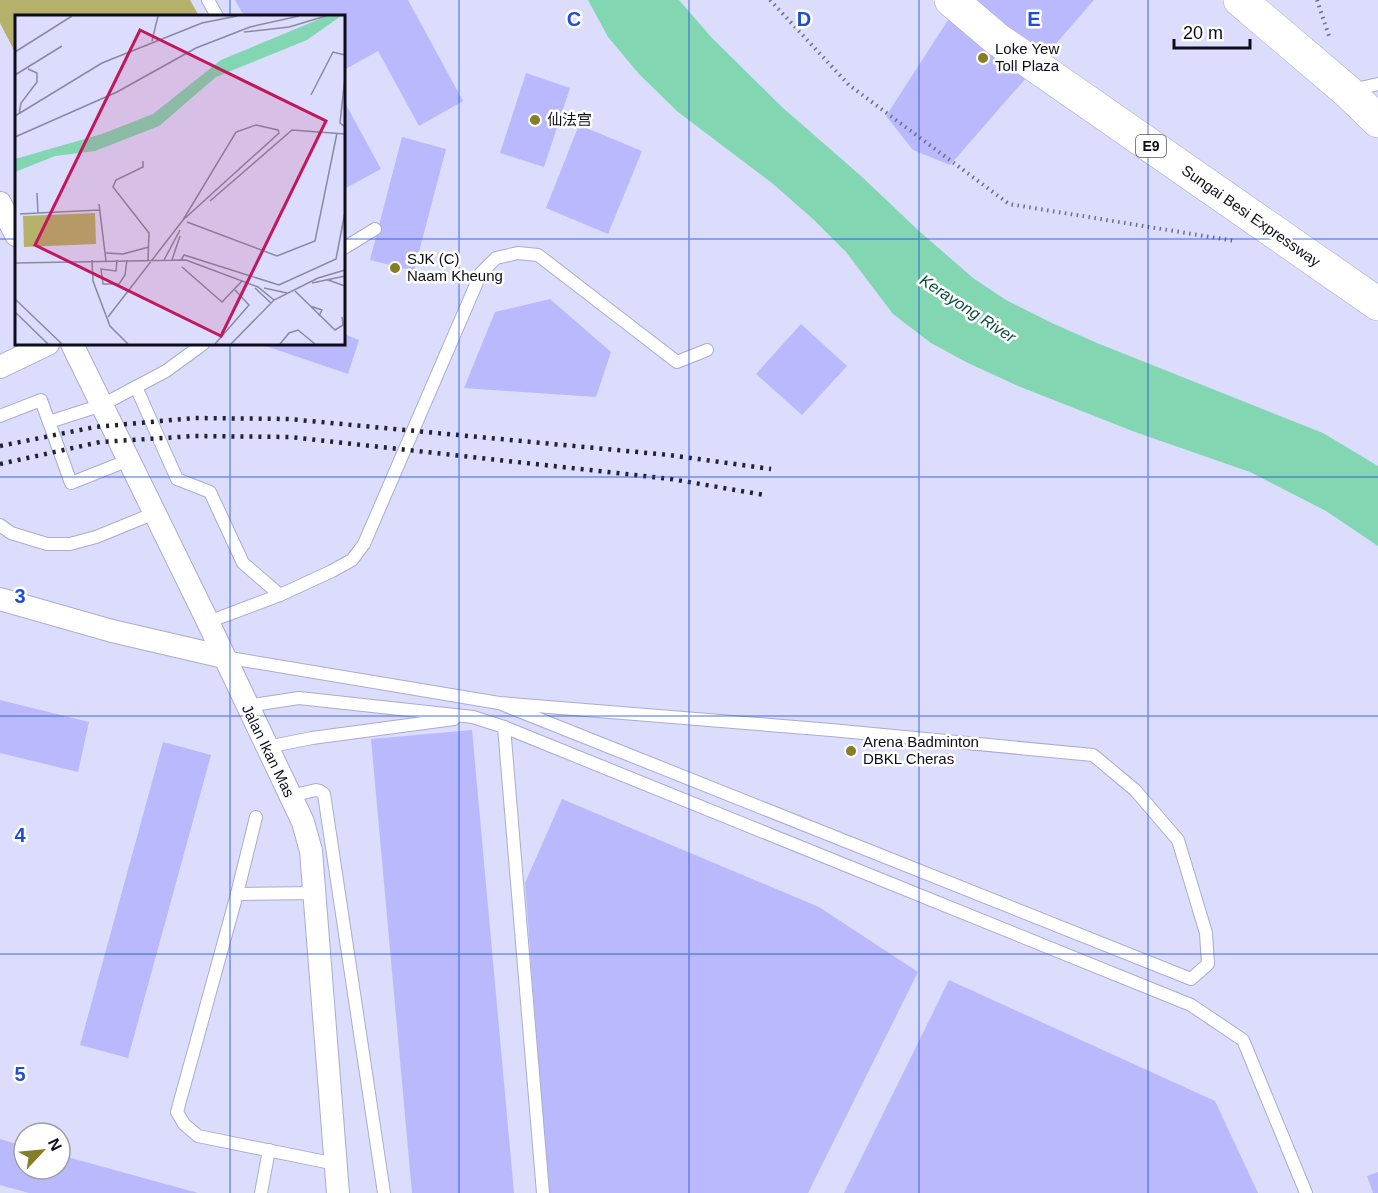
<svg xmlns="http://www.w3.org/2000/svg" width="1378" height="1193" font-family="Arial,'Noto Sans SC',sans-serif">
  <rect width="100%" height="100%" fill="#dcdcfd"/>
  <polygon fill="#b5b06a" points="0,0 190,0 199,16 16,16 16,54 0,23"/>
  <polygon fill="#82d6b2" points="588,0 679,0 712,38 783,108 861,176 919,231 973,278 1006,300 1054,324 1097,343 1323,433 1378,466 1378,546 1326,511 1250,472 1135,432 1018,386 966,362 931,343 893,314 846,252 814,220 772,183 678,112 639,74 608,37"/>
  <g fill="#bab9fe">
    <polygon points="235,0 408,0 463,101 419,126 378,51 344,70 344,16 244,16"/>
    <polygon points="961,0 1094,0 950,165 913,150 886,116"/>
    <polygon points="526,73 570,88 544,167 500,153"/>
    <polygon points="344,101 381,169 344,189"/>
    <polygon points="579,125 642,151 608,234 546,208"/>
    <polygon points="402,137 446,149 414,271 370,260"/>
    <polygon points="550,299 611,352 596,397 464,388 495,312"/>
    <polygon points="801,324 847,366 802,415 756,374"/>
    <polygon points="344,334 359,340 348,374 260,344 344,344"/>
    <polygon points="0,700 89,722 78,772 0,753"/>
    <polygon points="472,730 514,1193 412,1193 371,739"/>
    <polygon points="163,742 211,755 128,1058 80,1045"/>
    <polygon points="562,799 819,907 918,972 808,1193 548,1193 525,883"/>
    <polygon points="949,980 1215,1101 1258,1193 844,1193"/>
    <polygon points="0,1139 24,1146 24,1169 60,1169 60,1155 198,1193 29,1193 0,1185"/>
    <polygon points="1378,1172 1378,1193 1373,1193 1367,1176"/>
  </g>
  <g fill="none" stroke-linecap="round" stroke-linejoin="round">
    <defs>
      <g id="lane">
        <polyline points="208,0 217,16"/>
        <polyline points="1351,90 1378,84"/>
        <polyline points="344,248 375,229"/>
        <polyline points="136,387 177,479 210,492 243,563 280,595"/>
        <polyline points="0,416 41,400 71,483 129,460"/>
        <polyline points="49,422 102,405 166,371 203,344"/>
        <polyline points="0,525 11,533 47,544 70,544 96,537 155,513"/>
        <polyline points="208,622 280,595 332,571 352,560 364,544 481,273 496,258 518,253 538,255 677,362 707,350"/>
        <polyline points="224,657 499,703 831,730 1093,755 1135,790 1178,840 1206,933 1208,964 1191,979 499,703"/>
        <polyline points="247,706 299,698 473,717 504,727 1191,1005 1243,1040 1306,1193"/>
        <polyline points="504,727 543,1193"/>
        <polyline points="267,747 312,738 454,719"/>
        <polyline points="290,796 316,790 320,791 324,794 384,1193"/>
        <polyline points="256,817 237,894 177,1112 184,1124 198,1136 336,1164"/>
        <polyline points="237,894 314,893"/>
        <polyline points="261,1193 269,1150"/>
      </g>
      <g id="street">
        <polyline points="0,203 16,235"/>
        <polyline points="72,344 208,622 303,822 311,851 338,1193"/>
        <polyline points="0,367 48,344"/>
        <polyline points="0,599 112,631 224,657"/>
      </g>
      <g id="highway">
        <polyline points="951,0 997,39 1378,304"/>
        <polyline points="1240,0 1347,91 1378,121"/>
      </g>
    </defs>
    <use href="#lane" stroke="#ababd2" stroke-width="14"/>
    <use href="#street" stroke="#ababd2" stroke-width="24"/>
    <use href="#highway" stroke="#ababd2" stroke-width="34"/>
    <g stroke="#6e6e84" stroke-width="4" stroke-dasharray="1.5 4.5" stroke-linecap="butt">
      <polyline points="770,0 849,85 1009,204 1235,241"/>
      <polyline points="1317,0 1329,36"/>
    </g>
    <use href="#lane" stroke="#fff" stroke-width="12"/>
    <use href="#street" stroke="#fff" stroke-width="22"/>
    <use href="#highway" stroke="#fff" stroke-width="33"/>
    <g stroke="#222231" stroke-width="4.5" stroke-dasharray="3 6" stroke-linecap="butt">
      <polyline points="0,446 95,427 194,418 289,419 669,455 771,469"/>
      <polyline points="0,464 100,442 195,436 290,437 671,479 765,495"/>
    </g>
  </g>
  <path fill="none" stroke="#1d4ed8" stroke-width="1.5" stroke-opacity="0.55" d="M 230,0 L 230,16M 459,0 L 459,1193M 689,0 L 689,1193M 919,0 L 919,1193M 1148,0 L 1148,1193M 0,239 L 16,239M 344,239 L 1378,239M 230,344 L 230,1193M 0,477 L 1378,477M 0,716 L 1378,716M 0,954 L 1378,954"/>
  <g fill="#847e24" stroke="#fff" stroke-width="2">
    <circle cx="983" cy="58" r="6"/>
    <circle cx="535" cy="120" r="6"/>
    <circle cx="395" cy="268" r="6"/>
    <circle cx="851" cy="751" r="6"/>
  </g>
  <g text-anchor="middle" stroke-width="5" stroke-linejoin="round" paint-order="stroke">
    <rect fill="#fff" stroke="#56565f" stroke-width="1.5" x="1136" y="135" width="30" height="22" rx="4.5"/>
    <g font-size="14" font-weight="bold" fill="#0d0d1a">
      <text x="1151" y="151">E9</text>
    </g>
    <g font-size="15" fill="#0d0d1a" stroke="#fff" text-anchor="start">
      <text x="995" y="54">Loke Yew<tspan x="995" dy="17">Toll Plaza</tspan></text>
      <text x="547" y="125">仙法宫</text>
      <text x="407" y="264">SJK (C)<tspan x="407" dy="17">Naam Kheung</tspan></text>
      <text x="863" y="747">Arena Badminton<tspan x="863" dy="17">DBKL Cheras</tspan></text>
    </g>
    <g font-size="15" fill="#0d0d1a" stroke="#fff">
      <text transform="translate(1251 216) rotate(35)" y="5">Sungai Besi Expressway</text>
      <text transform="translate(268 751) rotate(64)" y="5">Jalan Ikan Mas</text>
    </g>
    <g font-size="16" font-style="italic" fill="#095039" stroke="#fff">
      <text transform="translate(968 308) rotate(33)" y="6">Kerayong River</text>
    </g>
  </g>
  <g transform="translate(15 15)">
    <rect width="330" height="330" fill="#dcdcfd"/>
    <path d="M 80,198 L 81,229 L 9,232 L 8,201 Z" fill="#b5b06a"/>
    <path d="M 312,1 L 326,1 L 292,25 L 201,62 L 144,111 L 80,136 L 40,141 L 0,157 L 0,144 L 87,119 L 138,99 L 206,45 Z" fill="#82d6b2"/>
    <path fill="none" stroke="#8989a2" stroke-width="1.5" d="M 229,17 L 274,12 L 311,1M 137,26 L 143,1M 0,37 L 57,1M 0,60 L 47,31M 330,62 L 325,108 L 330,112M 296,80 L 318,37 L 330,40M 4,99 L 6,88 L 22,67 L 22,58 L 13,54M 0,101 L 87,48 L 187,8 L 222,1M 0,122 L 102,77 L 181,33 L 235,12 L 284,1M 128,146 L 128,152 L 101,165 L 98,172 L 134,218 L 133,245M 195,186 L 277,115 L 330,119M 84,189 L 91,246M 23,198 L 85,195M 5,199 L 23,198 L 22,178M 172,207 L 262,241 L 300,226 L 322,118M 91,238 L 108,239 L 134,232M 77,245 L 78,266 L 95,311 L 113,329M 102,245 L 101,256 L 86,254 L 88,269 L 104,269 L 110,260 L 112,245M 149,245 L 165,215M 157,245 L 165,221M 166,245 L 169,240 L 264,270 L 321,244 L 330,197M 0,248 L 171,245 L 243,272 L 259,285M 167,252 L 207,287 L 227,266M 313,265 L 330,271M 297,268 L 330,261M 240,273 L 256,288M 249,273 L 272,278M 280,276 L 320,315 L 328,310 L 327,302M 0,284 L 47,329M 295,291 L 307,295 L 304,301M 0,297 L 33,329M 93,302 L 168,205 L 221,117 L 241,110 L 263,115 L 264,118 L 168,205M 200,329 L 234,290 L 220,275M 216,329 L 259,285 L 303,263 L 330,255M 265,329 L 274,318 L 283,315 L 300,329"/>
    <path fill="#c2185b" fill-opacity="0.15" stroke="#c2185b" stroke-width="3" d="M 125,15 L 311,106 L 206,321 L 20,230 Z"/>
    <rect width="330" height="330" fill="none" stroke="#0d0d1a" stroke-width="3"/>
  </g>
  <g font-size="20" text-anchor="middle" font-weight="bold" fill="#1d4ed8" stroke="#fff" stroke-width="5" stroke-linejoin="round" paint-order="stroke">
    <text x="574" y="26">C</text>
    <text x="804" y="26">D</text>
    <text x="1034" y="26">E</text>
    <text x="20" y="603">3</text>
    <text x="20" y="842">4</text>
    <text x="20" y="1081">5</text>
  </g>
  <g transform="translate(42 1151) rotate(64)"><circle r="28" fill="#ffffff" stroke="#9e9ea3" stroke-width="1.5"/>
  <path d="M0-4.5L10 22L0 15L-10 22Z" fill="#847e24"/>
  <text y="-9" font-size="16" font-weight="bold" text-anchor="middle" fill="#0d0d1a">N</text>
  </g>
  <path d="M1174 39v9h76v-9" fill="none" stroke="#0d0d1a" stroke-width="3"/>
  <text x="1183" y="39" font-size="18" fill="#0d0d1a" stroke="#ffffff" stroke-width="4.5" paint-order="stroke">20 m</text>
</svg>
